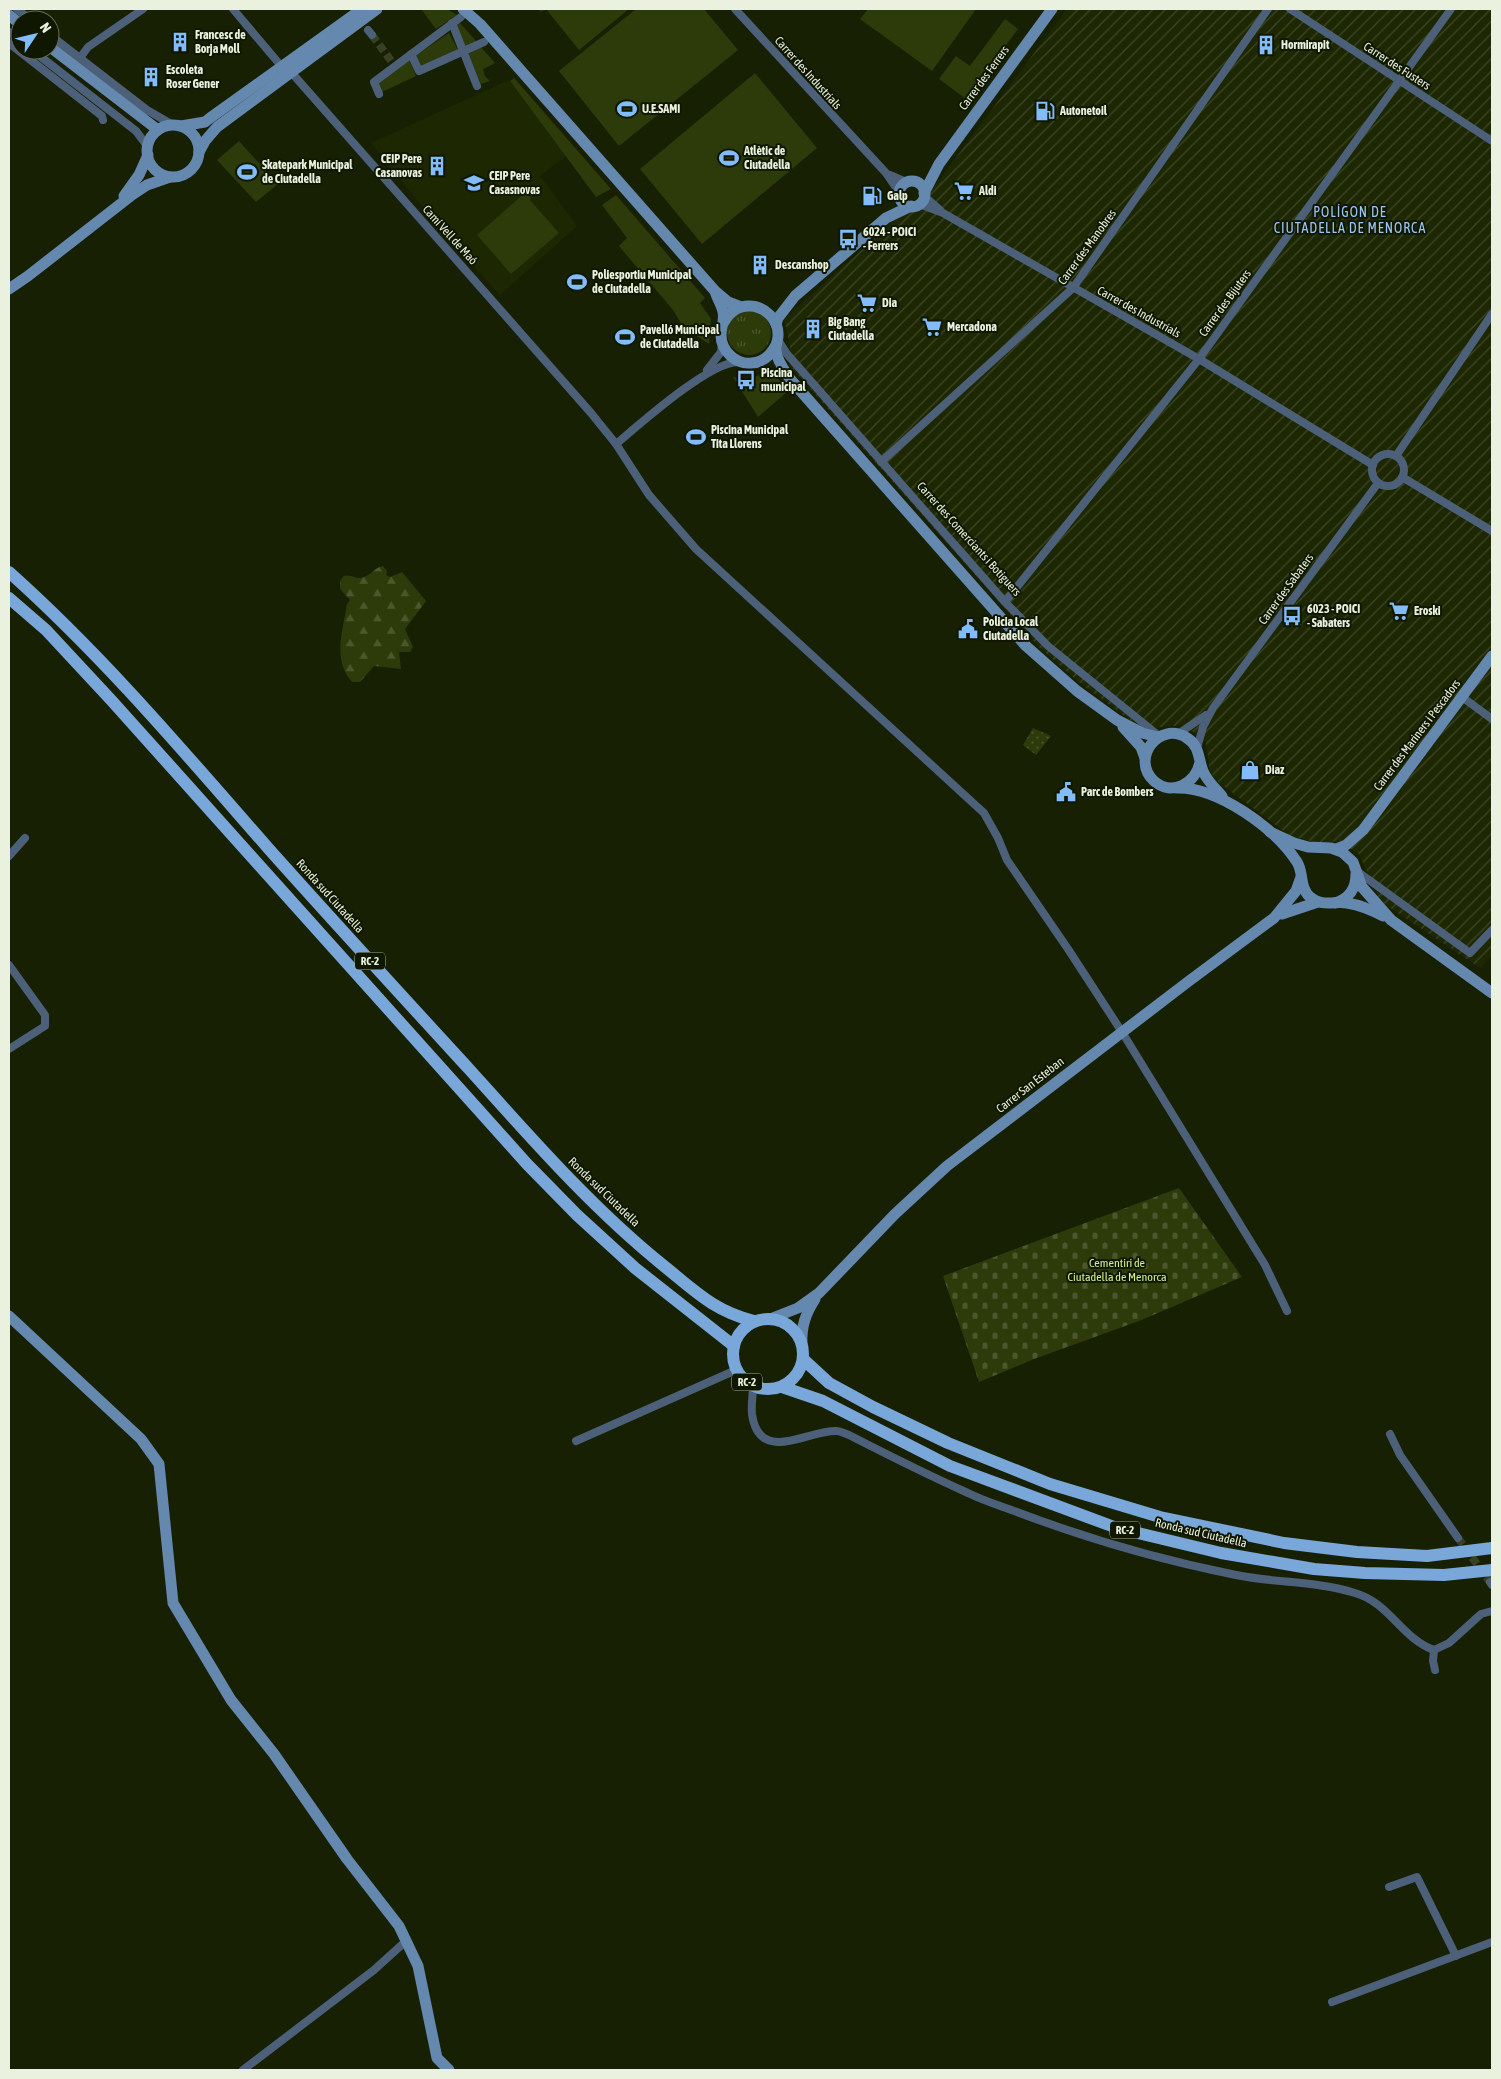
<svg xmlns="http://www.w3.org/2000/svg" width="1501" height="2079" font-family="'Asap Condensed',sans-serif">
  <defs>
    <pattern id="industrial-furrows" width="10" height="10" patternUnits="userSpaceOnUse" patternTransform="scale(1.25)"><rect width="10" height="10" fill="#1d2702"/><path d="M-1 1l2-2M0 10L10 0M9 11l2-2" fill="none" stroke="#3e4726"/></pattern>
    <pattern id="grass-tufts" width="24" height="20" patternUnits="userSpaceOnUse" patternTransform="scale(1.25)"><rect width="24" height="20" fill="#2d3a0a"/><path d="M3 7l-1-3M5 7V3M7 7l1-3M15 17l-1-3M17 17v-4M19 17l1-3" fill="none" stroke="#4c572d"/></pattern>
    <pattern id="forest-firs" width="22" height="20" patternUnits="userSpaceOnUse" patternTransform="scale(1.25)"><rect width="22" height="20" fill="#2d3a0a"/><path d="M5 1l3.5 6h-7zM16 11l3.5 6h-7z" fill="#4c572d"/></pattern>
    <pattern id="cemetery-stones" width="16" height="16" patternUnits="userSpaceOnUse" patternTransform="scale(1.25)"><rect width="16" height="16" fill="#2d3a0a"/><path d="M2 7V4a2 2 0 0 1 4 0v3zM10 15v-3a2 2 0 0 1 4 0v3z" fill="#4c572d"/></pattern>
    <pattern id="garden-dots" width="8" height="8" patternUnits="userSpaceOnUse" patternTransform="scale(1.25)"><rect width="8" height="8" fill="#2d3a0a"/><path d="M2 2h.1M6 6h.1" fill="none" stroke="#4c572d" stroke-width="1.8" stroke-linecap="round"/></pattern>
  </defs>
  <rect width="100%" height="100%" fill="#182004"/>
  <polygon fill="#1d2702" points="509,80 566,156 540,176 577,226 500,295 445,235 371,143"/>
  <polygon fill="url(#industrial-furrows)" points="1067,9 1492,9 1492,955 1480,968 1380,901 1359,854 1339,841 1317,843 1289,835 1218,782 1210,772 1206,742 1184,725 1142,729 1080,683 1039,647 789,365 790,346 784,319 937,183"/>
  <circle fill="url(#grass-tufts)" cx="749" cy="333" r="22"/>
  <path fill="url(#forest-firs)" d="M 383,566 L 387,571 L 386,575 L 390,577 L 402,572 L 426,601 L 405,629 L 413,647 L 410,652 L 399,652 L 401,669 L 374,666 L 360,682 L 352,682 C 332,659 343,631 347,604 L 350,600 L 340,589 L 340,581 L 344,576 C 350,574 354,578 360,578 C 370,577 373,568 383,566 Z"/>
  <polygon fill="url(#cemetery-stones)" points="1179,1188 1242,1277 1139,1321 1034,1359 979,1382 943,1276"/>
  <g fill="#2d3a0a">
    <polygon points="421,9 447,9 457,15 436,29"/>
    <polygon points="538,9 629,9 579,50 546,9 541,12"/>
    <polygon points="636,9 704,9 738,50 619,146 559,71"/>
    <polygon points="868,9 976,9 932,71 860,19"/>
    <polygon points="1005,19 1018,29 966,99 939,79 956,56 970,66"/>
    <polygon points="460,23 477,42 464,47 455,27"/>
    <polygon points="449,33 458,50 420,66 415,56"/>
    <polygon points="481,47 495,63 483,69 485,76 490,81 481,84 468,54"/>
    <polygon points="409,59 416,76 382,92 378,82"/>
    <polygon points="755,73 817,148 702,244 640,169"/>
    <polygon points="514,78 611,189 596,197 510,81"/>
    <polygon points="239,141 278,184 256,202 217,160"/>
    <polygon points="526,192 531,198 530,200 559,233 511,274 477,235"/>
    <polygon points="616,195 705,298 700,303 711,319 709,344 683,327 673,310 619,246 627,238 602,205"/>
    <polygon points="766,373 776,376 788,391 758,417 733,377 741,378 742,382 750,381 750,378"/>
  </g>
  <polygon fill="url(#garden-dots)" points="1033,728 1051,736 1036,755 1023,745"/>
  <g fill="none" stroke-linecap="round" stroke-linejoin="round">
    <g stroke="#383f25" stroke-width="8" stroke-dasharray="8 4" stroke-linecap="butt">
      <polyline points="372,35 392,62"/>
      <polyline points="1458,1538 1490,1582"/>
    </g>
    <g stroke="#4c6179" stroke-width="8">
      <polyline points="17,9 31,20"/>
      <polyline points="233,9 282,67"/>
      <polyline points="735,9 886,173 899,192"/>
      <polyline points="1290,9 1492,141"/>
      <polyline points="452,23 477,86"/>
      <polyline points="368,30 372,35"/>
      <polyline points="9,32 20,41"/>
      <polyline points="50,35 147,110 173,125"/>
      <polyline points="9,43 102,116 103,120"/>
      <polyline points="32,50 136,131 148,147"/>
      <polyline points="411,54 419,71 484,42"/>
      <polyline points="80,58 88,47 143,9"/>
      <polyline points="291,72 591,413 616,444 649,495 696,549 984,813 998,838 1007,860 1068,949 1122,1032 1265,1265 1287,1311"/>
      <polyline points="379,94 374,82 461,17"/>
      <polyline points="890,175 906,182"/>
      <polyline points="924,196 940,210"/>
      <polyline points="919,204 943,213 1199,359 1373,465"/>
      <polyline points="778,340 787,354 1005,602 1048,646 1158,735"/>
      <polyline points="707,370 721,352 722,344"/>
      <path d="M 616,444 C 640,424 709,362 738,362"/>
      <circle cx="1388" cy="470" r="16"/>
      <polyline points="1396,456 1492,314"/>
      <polyline points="881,462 1073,288 1268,9"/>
      <polyline points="1402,477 1492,531"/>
      <polyline points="1005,602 1199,359 1451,9"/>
      <polyline points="1462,697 1492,719"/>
      <polyline points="1178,734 1206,715"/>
      <polyline points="1197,748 1203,727 1213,708 1378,483"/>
      <polyline points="9,856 25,838"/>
      <polyline points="1358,872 1470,953 1492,930"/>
      <polyline points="9,965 45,1015 45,1026 9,1049"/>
      <path d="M 753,1386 C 753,1395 751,1405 752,1414 C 759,1466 810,1429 837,1431 C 841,1431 845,1434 849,1435 C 888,1455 928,1475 968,1493 C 984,1501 1001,1506 1017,1512 C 1088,1539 1161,1560 1236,1575 C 1275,1583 1317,1581 1355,1593 C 1390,1603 1401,1638 1434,1650"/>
      <polyline points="1390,1434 1400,1455 1458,1538"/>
      <polyline points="576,1441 736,1370"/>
      <polyline points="1490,1582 1492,1585"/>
      <polyline points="1435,1670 1433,1661 1434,1650 1449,1643 1481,1614 1492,1611"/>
      <polyline points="1389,1887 1417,1877 1456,1956"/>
      <polyline points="1332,2002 1492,1942"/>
      <polyline points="243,2070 374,1970 406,1941"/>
    </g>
    <g stroke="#6588af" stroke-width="11">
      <polyline points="463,9 480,24 715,291 728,302 741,307"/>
      <polyline points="9,15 20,24"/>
      <polyline points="50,47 158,130"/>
      <circle cx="173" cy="151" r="26"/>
      <polyline points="181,126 205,122 210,118 362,9"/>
      <polyline points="199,152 205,141 217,127 377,9"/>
      <circle cx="912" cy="194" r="13"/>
      <polyline points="924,193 939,164 1052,9"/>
      <polyline points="124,196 139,175 148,155"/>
      <polyline points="9,289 28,276 132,195 147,185 170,177"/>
      <path d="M 716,294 C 718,300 722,306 723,312 C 725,320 721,327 721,335 C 721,351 736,365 752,363 C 764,362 771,355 776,345"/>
      <path d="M 724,322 C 729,313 738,306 749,306 C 765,306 779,320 778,336 C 778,341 775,346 776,351 C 777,361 785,371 790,379 L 1026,646 L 1077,691 L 1117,720 L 1142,733 L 1158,737"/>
      <polyline points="776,324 778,318 795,296 886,218 911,206"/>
      <polyline points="1123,727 1141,747 1145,758"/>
      <path d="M 1200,762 C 1196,783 1172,797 1154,781 C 1130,759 1159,720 1187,738 C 1200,746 1198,759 1203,771 C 1207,781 1215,788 1222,796"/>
      <path d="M 1177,788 C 1218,787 1275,828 1297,862 C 1304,873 1299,887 1310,897 C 1322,907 1334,901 1347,903 C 1359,905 1372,910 1383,916"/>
      <polyline points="1270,832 1294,843 1308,847 1331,848 1342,852 1353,862 1362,887 1391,920 1492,993"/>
      <polyline points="1336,849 1346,845 1363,830 1492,656"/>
      <path d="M 1335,903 C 1349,899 1356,888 1356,874"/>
      <polyline points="1282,914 1318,902"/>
      <polyline points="9,1316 141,1439 159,1464 173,1603 231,1700 274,1754 347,1859 399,1926 418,1966 437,2058 449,2070"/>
      <polyline points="770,1319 798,1308 819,1293 895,1214 947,1166 1189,981 1274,918 1296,891 1301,877"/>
      <path d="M 802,1344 C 801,1326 806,1313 815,1299"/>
    </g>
    <g stroke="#79a7d9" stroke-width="12">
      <path d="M 9,572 C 104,657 184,752 268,848 C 334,922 402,996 469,1069 C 531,1138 592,1208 664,1266 C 695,1291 714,1311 754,1321"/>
      <polyline points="9,598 46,630 112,701 527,1164 577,1215 635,1268 734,1346"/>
      <circle cx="768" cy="1354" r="35"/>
      <polyline points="803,1359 829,1383 873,1407 948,1443 1050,1484 1160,1517 1284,1543 1357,1552 1427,1556 1492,1548"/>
      <polyline points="782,1387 823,1401 950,1466 1117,1528 1221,1553 1314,1569 1365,1573 1444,1575 1492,1570"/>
    </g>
  </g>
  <defs>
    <symbol id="building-bare" viewBox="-9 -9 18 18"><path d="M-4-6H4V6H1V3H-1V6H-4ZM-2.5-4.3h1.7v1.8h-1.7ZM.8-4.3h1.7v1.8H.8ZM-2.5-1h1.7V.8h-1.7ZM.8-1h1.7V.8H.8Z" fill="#83bcfa" stroke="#0f1700" stroke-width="2.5" paint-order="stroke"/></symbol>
    <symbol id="stadium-bare" viewBox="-9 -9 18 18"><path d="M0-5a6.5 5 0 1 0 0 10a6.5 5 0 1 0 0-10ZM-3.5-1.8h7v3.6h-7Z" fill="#83bcfa" stroke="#0f1700" stroke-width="2.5" paint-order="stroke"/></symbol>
    <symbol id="fuel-bare" viewBox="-9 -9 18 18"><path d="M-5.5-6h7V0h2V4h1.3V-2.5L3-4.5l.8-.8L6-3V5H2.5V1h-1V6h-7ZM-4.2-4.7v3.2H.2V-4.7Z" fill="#83bcfa" stroke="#0f1700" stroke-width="2.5" paint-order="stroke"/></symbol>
    <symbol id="school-bare" viewBox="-9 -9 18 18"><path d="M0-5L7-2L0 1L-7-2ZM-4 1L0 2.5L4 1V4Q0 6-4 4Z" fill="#83bcfa" stroke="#0f1700" stroke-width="2.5" paint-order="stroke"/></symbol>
    <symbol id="supermarket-bare" viewBox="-9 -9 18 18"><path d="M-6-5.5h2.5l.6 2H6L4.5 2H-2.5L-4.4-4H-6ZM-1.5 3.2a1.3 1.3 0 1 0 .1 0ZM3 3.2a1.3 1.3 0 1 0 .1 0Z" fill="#83bcfa" stroke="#0f1700" stroke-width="2.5" paint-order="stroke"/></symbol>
    <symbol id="bus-bare" viewBox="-9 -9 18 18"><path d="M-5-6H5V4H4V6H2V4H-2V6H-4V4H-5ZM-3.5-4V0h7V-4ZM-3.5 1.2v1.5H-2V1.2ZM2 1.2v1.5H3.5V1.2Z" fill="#83bcfa" stroke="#0f1700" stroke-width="2.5" paint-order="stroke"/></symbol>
    <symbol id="civic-bare" viewBox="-9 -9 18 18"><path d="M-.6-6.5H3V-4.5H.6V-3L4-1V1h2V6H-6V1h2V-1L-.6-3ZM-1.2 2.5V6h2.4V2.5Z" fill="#83bcfa" stroke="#0f1700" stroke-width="2.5" paint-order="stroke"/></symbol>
    <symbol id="shop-bare" viewBox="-9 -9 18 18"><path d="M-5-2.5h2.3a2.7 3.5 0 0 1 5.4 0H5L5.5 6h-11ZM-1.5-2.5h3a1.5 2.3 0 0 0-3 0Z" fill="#83bcfa" stroke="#0f1700" stroke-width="2.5" paint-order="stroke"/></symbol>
  </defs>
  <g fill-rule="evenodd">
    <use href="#building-bare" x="166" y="28" width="28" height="28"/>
    <use href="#building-bare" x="1252" y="31" width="28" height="28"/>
    <use href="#building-bare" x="137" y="63" width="28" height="28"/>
    <use href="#stadium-bare" x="613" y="95" width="28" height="28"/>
    <use href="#fuel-bare" x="1031" y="97" width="28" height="28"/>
    <use href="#stadium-bare" x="715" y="144" width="28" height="28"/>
    <use href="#building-bare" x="423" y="152" width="28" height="28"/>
    <use href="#stadium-bare" x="233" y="158" width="28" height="28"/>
    <use href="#school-bare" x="460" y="169" width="28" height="28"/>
    <use href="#supermarket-bare" x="950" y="177" width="28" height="28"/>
    <use href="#fuel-bare" x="858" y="182" width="28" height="28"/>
    <use href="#bus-bare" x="834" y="225" width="28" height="28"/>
    <use href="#building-bare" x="746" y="251" width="28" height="28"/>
    <use href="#stadium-bare" x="563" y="268" width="28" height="28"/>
    <use href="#supermarket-bare" x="853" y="289" width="28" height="28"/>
    <use href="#supermarket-bare" x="918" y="313" width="28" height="28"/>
    <use href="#building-bare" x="799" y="315" width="28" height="28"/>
    <use href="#stadium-bare" x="611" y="323" width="28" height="28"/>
    <use href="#bus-bare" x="732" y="366" width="28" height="28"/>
    <use href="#stadium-bare" x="682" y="423" width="28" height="28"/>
    <use href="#supermarket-bare" x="1385" y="597" width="28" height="28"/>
    <use href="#bus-bare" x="1278" y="602" width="28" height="28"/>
    <use href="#civic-bare" x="954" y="615" width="28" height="28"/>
    <use href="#shop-bare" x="1236" y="756" width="28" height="28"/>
    <use href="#civic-bare" x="1052" y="778" width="28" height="28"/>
  </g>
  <g text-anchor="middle" stroke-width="4" stroke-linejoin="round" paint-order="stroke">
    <g fill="#0f1700" stroke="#a9b09c" stroke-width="1">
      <rect x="355" y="952.5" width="30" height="17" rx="4"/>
      <rect x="732" y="1373.5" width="30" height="17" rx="4"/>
      <rect x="1110" y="1521.5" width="30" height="17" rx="4"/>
    </g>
    <g font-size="11" font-weight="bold" fill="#ebf1df">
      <text x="370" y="965">RC-2</text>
      <text x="747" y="1386">RC-2</text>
      <text x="1125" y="1534">RC-2</text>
    </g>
    <g font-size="12" font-weight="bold" fill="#ebf1df" stroke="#0f1700" text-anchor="start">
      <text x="195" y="39">Francesc de<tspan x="195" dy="14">Borja Moll</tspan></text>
      <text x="1281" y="49">Hormirapit</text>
      <text x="166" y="74">Escoleta<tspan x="166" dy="14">Roser Gener</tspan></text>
      <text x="642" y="113">U.E.SAMI</text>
      <text x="1060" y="115">Autonetoil</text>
      <text x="744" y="155">Atlètic de<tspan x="744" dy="14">Ciutadella</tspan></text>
      <text x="422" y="163" text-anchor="end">CEIP Pere<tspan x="422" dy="14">Casanovas</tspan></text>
      <text x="262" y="169">Skatepark Municipal<tspan x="262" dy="14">de Ciutadella</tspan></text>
      <text x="489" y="180">CEIP Pere<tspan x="489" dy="14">Casasnovas</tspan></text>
      <text x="979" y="195">Aldi</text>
      <text x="887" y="200">Galp</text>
      <text x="863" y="236">6024 - POICI<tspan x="863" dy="14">- Ferrers</tspan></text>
      <text x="775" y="269">Descanshop</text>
      <text x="592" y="279">Poliesportiu Municipal<tspan x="592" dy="14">de Ciutadella</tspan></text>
      <text x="882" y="307">Dia</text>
      <text x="828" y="326">Big Bang<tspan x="828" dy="14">Ciutadella</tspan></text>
      <text x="947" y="331">Mercadona</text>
      <text x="640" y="334">Pavelló Municipal<tspan x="640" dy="14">de Ciutadella</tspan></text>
      <text x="761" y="377">Piscina<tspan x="761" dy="14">municipal</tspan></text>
      <text x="711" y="434">Piscina Municipal<tspan x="711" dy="14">Tita Llorens</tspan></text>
      <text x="1307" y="613">6023 - POICI<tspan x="1307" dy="14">- Sabaters</tspan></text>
      <text x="1414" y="615">Eroski</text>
      <text x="983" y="626">Policia Local<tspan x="983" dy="14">Ciutadella</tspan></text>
      <text x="1265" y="774">Diaz</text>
      <text x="1081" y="796">Parc de Bombers</text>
    </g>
    <g font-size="12" fill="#ebf1df" stroke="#0f1700">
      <text transform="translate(1397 66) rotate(33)" y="4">Carrer des Fusters</text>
      <text transform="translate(808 73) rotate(48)" y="4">Carrer des Industrials</text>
      <text transform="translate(984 78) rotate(-54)" y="4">Carrer des Ferrers</text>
      <text transform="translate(450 235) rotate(48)" y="4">Camí Vell de Maó</text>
      <text transform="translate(1087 247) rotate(-54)" y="4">Carrer des Manobres</text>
      <text transform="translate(1225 303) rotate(-54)" y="4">Carrer des Bijuters</text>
      <text transform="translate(1139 312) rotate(29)" y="4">Carrer des Industrials</text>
      <text transform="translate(969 539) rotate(48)" y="4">Carrer des Comerciants i Botiguers</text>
      <text transform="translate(1286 589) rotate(-54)" y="4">Carrer des Sabaters</text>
      <text transform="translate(1417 735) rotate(-53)" y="4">Carrer des Mariners i Pescadors</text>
      <text transform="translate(330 896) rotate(48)" y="4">Ronda sud Ciutadella</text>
      <text transform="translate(1030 1085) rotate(-38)" y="4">Carrer San Esteban</text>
      <text transform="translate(604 1192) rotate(44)" y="4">Ronda sud Ciutadella</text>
      <text transform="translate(1201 1533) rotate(13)" y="4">Ronda sud Ciutadella</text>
    </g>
    <g font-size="12" fill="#d1f28b" stroke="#0f1700">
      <text x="1117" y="1267">Cementiri de<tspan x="1117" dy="14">Ciutadella de Menorca</tspan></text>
    </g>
    <g font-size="14" letter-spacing="1" fill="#9cc6f4" stroke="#0f1700">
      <text x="1350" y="217">POLÍGON DE<tspan x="1350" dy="16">CIUTADELLA DE MENORCA</tspan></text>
    </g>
  </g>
  <rect width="1501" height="2079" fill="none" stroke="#ebf1df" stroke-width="20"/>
  <g transform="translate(35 35) rotate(55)"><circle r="24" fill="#0f1700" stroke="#676e59"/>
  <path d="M0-4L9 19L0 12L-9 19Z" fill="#83bcfa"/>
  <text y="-8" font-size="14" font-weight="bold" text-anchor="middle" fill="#ebf1df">N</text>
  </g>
</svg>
